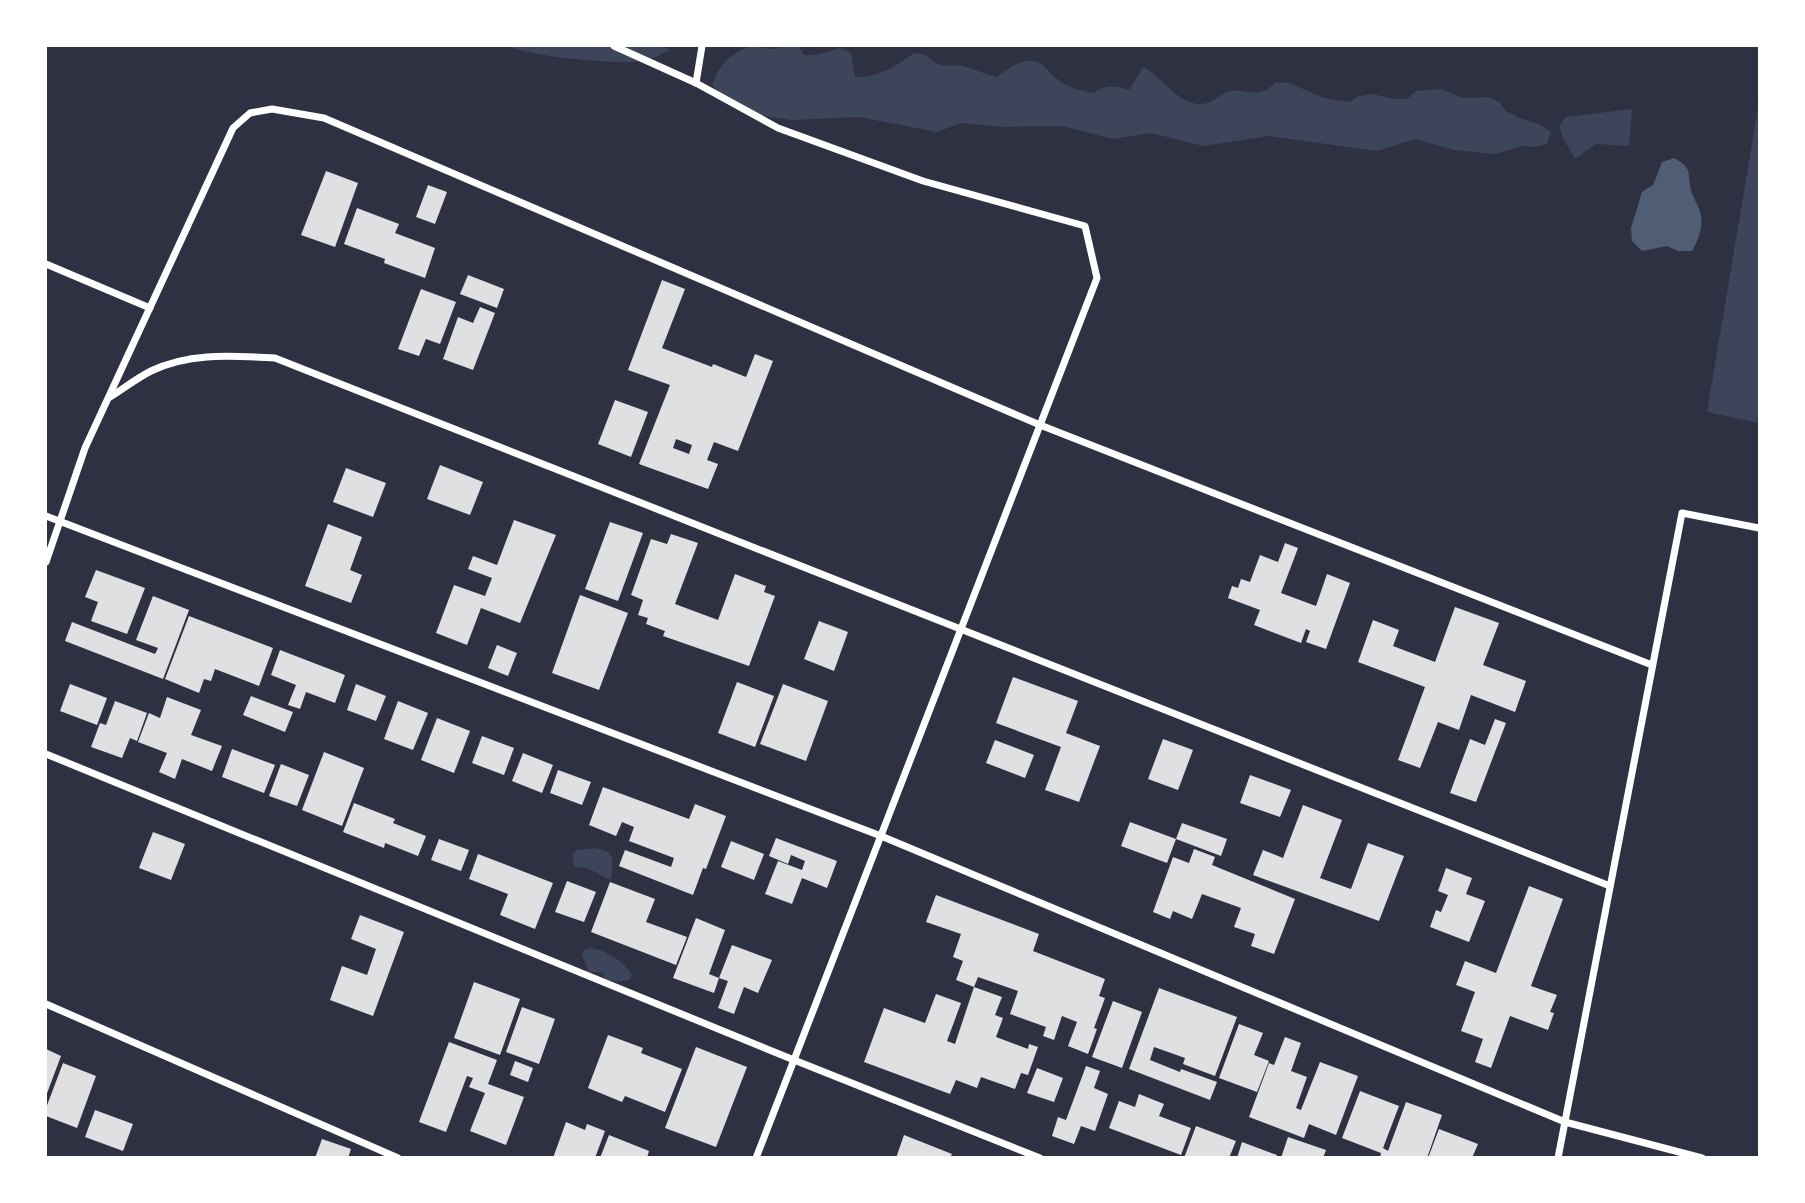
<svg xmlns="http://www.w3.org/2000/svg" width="1805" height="1203" font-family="Signika,sans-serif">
  <rect width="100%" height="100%" fill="#2d3142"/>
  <g fill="#3c4559">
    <path d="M 509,46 L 663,46 L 670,50 C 662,53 653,59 644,61 C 619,65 530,57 509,46 Z"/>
    <path d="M 750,46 L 775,49 L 782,46 L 799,46 L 804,55 L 816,55 L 840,48 L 851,53 L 855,77 C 878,78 896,66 914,53 L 926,55 C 942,71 945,63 963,66 C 974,69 985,74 996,77 C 1009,69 1025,54 1041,64 C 1047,67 1051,75 1057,79 C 1067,88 1080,90 1093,93 C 1106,85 1114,85 1129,90 L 1143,67 C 1164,77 1180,110 1207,103 C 1216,101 1223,92 1231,91 C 1252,89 1259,100 1276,82 L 1289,83 L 1324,98 L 1349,102 L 1359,96 L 1372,94 L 1395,99 L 1407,99 L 1416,91 L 1441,89 L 1463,98 L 1488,97 L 1499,102 L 1506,111 L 1517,117 L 1541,125 L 1551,132 L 1547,144 L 1535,147 L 1522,146 L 1495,154 L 1454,150 L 1415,139 L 1377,151 L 1269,136 L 1203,146 L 1151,133 L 1113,139 L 1062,126 L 1002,127 L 961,123 L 937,132 L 859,117 L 792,120 L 753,114 L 720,95 L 712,85 C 720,64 729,55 750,46 Z"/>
    <polygon points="1759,102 1759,423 1707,412"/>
    <polygon points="1632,109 1629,146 1596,144 1575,159 1563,138 1559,126 1566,117"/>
    <polygon points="596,848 608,852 612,857 612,875 610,880 587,868 574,867 572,854 577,850"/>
    <path d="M 590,948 C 607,950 622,961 632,974 L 629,980 L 617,982 L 605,979 L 603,972 L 589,972 L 582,955 L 584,950 Z"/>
  </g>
  <path fill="#4f5d75" d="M 1674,158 C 1693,168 1687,172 1691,190 C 1693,198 1698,204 1700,212 C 1704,225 1699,239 1692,251 L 1678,251 L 1667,246 L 1642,251 L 1632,241 L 1631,228 L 1642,192 L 1653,185 L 1662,162 Z"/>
  <g fill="#e0e0e3" fill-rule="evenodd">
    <polygon points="326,171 358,183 335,247 301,235"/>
    <polygon points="428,185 447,192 435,224 416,217"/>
    <polygon points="357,208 399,224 395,233 435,248 425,278 384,263 385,259 344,244"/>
    <polygon points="468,275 504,289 497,308 460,294"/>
    <path d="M 662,280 L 685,289 L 662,348 L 712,367 L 713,364 L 746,377 L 755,354 L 773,361 L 738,451 L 714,442 L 707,460 L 718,464 L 708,489 L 639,464 L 670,385 L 628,370 ZM 676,439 L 692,445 L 689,454 L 673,448 Z"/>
    <polygon points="421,289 456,302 440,344 426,339 419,356 398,349"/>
    <polygon points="480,307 495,313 473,370 443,359 458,317 473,323"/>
    <polygon points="615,400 648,412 631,457 598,444"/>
    <polygon points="440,465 483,482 470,515 427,499"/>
    <polygon points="346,468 386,483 373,517 333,502"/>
    <polygon points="514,520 556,535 520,623 481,608 467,645 436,633 454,585 485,596 492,578 468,569 473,556 497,565"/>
    <polygon points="610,522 643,533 618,601 585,589"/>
    <polygon points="328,524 362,537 350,570 362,575 351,603 305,586"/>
    <polygon points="671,534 698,543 675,604 718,620 735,574 766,586 764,592 775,596 749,666 663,636 665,631 646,624 648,618 638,615 643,600 631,595 651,539 667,544"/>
    <polygon points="1285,543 1298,548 1281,593 1316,606 1327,574 1350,583 1326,649 1306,642 1310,631 1306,629 1301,643 1254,625 1260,610 1228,598 1232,586 1238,588 1241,579 1250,582 1260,555 1278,562"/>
    <polygon points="96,570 145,588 127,634 91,621 98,602 85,597"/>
    <polygon points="580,595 628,613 599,690 552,673"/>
    <polygon points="153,596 189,610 163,679 65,641 72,622 155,654 158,648 136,640"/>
    <polygon points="1455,607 1499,623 1483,665 1526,681 1515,712 1471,695 1459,730 1438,722 1420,768 1398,760 1425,687 1358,662 1373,620 1399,630 1393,646 1435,662"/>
    <polygon points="189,616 273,648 259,686 215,669 211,681 204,679 199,693 165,679"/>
    <polygon points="819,621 848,632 834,671 804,659"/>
    <polygon points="497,645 517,653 508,676 488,668"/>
    <polygon points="280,650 345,675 335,703 306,692 300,709 288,705 296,685 271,675"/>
    <polygon points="1013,677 1078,701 1066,733 1100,746 1079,802 1045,790 1061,747 996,723"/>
    <polygon points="737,682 774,696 755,747 718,733"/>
    <polygon points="70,684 107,698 97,725 60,711"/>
    <polygon points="356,684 386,696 376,721 347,710"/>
    <polygon points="783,684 828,701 806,761 760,744"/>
    <polygon points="251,696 293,712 285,732 243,715"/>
    <polygon points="167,697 201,710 191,735 222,746 212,771 182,759 175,779 159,772 167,753 138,742 149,713 160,718"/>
    <polygon points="115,701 147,713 137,741 130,738 122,758 91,747 100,723 106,725"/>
    <polygon points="398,701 428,713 413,750 384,739"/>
    <polygon points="437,718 470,731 454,773 421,760"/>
    <polygon points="1495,719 1506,723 1476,802 1450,793 1470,739 1485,745"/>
    <polygon points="482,736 514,748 504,775 472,763"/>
    <polygon points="1163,739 1193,750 1178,790 1148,779"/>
    <polygon points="995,740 1034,755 1025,778 986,763"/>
    <polygon points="232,749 275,765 264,793 222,777"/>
    <polygon points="324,752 364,768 342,826 302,810"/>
    <polygon points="523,753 553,765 542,793 512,781"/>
    <polygon points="281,764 309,775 297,806 269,796"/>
    <polygon points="558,770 591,782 582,805 550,793"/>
    <polygon points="1250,775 1291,790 1280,817 1240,803"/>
    <polygon points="603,787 689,819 695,804 726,816 706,869 703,868 693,895 619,866 625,850 671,867 674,858 629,841 634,827 622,822 616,836 589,825"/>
    <polygon points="354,803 395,819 393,823 426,836 418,856 385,843 384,848 343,832"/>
    <polygon points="1303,805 1342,820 1320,878 1351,889 1368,843 1404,856 1379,921 1253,875 1263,850 1283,858"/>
    <polygon points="1130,822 1176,839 1167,863 1121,846"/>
    <polygon points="1182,823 1227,839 1221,856 1176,839"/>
    <polygon points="153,832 185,844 171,880 139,868"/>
    <polygon points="776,838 837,861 827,888 802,878 792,904 765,894 778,861 802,870 805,861 791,855 788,864 769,856"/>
    <polygon points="439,839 469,850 461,871 431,860"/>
    <polygon points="731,841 764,854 754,880 721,867"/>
    <polygon points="1194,849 1215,857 1212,865 1295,899 1274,954 1251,946 1255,934 1234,927 1241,908 1202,894 1192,919 1173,911 1170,919 1153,912 1173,857 1189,863"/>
    <polygon points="478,854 553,883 535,929 500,915 508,894 469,879"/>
    <polygon points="1446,868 1472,878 1466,894 1485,901 1469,942 1430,927 1436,910 1441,912 1448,895 1438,891"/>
    <polygon points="567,881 596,892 584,922 555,912"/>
    <polygon points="610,882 655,899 646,922 687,937 676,965 591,932"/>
    <polygon points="1529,886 1563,899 1531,986 1557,995 1550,1012 1554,1013 1548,1030 1510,1016 1491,1068 1475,1062 1483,1039 1461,1031 1475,992 1456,985 1465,961 1496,973"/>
    <polygon points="936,895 1039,934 1033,951 1105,979 1099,996 1105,998 1094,1028 1097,1029 1088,1054 1068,1046 1077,1022 1062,1016 1054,1040 1043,1036 1046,1027 1010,1014 1018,991 978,977 974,987 956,980 963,961 953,957 961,934 926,922"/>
    <polygon points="360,915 404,932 373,1016 330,1000 342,966 367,975 376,949 351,939"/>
    <polygon points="696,918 725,930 709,974 719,978 714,993 673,978"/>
    <polygon points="732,945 772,960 758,993 744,987 734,1014 718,1008 728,981 719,978"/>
    <polygon points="474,982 520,999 500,1055 454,1038"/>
    <polygon points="974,987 1002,997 995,1015 1003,1018 996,1037 1028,1049 1029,1044 1038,1047 1028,1075 1021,1073 1015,1089 981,1077 977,1088 956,1080 950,1094 864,1062 884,1008 925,1023 936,994 961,1003 947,1041 955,1044"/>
    <polygon points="1159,988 1237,1017 1215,1076 1183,1064 1185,1058 1154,1047 1150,1060 1180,1072 1181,1069 1217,1082 1210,1100 1129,1069"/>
    <polygon points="1113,1001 1142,1012 1122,1068 1092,1057"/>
    <polygon points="522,1007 555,1019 539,1064 506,1052"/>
    <polygon points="1239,1024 1263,1033 1254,1055 1269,1061 1257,1092 1219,1078"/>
    <polygon points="608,1035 643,1048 641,1053 682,1069 665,1112 625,1096 622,1102 588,1088"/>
    <polygon points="1285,1037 1301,1043 1291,1071 1307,1077 1296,1108 1301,1110 1293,1130 1320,1062 1358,1076 1336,1135 1309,1124 1304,1138 1249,1117 1269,1063 1274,1065"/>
    <polygon points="449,1042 497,1060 488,1084 524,1097 506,1145 470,1131 485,1093 469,1087 473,1078 467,1076 446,1132 419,1122"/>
    <polygon points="696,1047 747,1067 716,1147 665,1128"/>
    <polygon points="46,1049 61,1056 46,1096"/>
    <polygon points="515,1061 533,1068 528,1082 510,1075"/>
    <polygon points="63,1063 96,1076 77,1128 46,1116 46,1108"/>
    <polygon points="1086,1066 1100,1071 1094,1088 1108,1094 1095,1131 1081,1126 1074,1144 1052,1136 1058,1117 1066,1120"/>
    <polygon points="1037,1068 1063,1078 1054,1102 1027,1093"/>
    <polygon points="1360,1091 1399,1106 1383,1148 1388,1151 1406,1102 1442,1115 1427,1158 1380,1158 1381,1153 1342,1138"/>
    <polygon points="1139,1094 1164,1104 1159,1116 1191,1128 1181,1155 1109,1128 1119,1101 1135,1107"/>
    <polygon points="95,1110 133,1124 123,1151 85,1137"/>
    <polygon points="566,1122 585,1130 587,1124 605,1131 595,1158 553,1158"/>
    <polygon points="1196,1126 1236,1141 1229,1158 1184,1158"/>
    <polygon points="1439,1129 1478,1144 1472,1158 1428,1158"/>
    <polygon points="609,1135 649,1151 647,1158 600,1158"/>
    <polygon points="904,1135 952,1154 950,1158 896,1158"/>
    <polygon points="1288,1137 1326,1150 1323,1158 1281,1158"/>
    <polygon points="322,1139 351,1149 348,1158 315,1158"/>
    <polygon points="1242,1142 1277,1155 1276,1158 1237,1158"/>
  </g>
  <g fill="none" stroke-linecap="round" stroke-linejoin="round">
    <g stroke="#fff" stroke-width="7">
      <polyline points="614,46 696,83 778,128 923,181 1085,226 1097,278 756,1158"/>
      <polyline points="696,83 702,46"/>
      <polyline points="46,264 150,308"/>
      <path d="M 110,397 C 123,389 137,378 151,371 C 190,352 233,356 275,358 L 1610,886"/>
      <polyline points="46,516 881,836 1565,1122 1702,1158"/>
      <polyline points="46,562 85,448 233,128 250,113 272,109 324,118 1040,425 1652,665"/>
      <polyline points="46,754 794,1060 1040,1158"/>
      <polyline points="46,1004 398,1158"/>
      <polyline points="1558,1158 1682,513 1759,528"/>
    </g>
  </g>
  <rect width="1805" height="1203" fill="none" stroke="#ffffff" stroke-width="94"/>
</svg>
